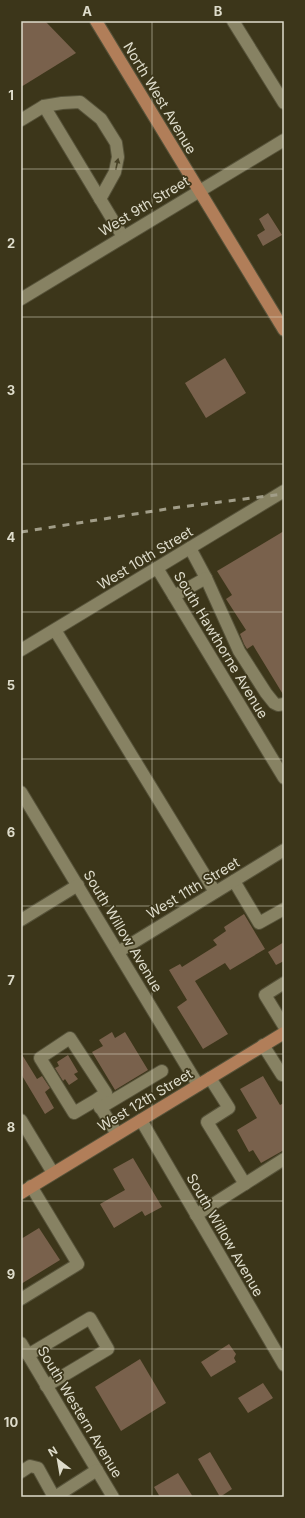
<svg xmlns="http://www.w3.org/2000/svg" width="305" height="1518" font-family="Inter,sans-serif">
  <rect width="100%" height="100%" fill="#3c361a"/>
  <g fill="#79614c">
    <polygon points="21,21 45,21 76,53 21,87"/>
    <polygon points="268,213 282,235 263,246 257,235 265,230 259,219"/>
    <polygon points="225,358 246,393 206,418 185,383"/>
    <polygon points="284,531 284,696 253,645 247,649 244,644 240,634 246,630 226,599 232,595 217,571"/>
    <polygon points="244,914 265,949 230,970 225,963 195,981 228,1034 203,1049 177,1007 187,1000 169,970 180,964 182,967 217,945 213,940 226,931 224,927"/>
    <polygon points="284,942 284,961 276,965 268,952"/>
    <polygon points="112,1032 115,1038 125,1032 148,1070 115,1090 92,1052 103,1046 99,1040"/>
    <polygon points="21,1053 37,1079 42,1076 50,1088 45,1092 54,1108 45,1114 21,1074"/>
    <polygon points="68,1055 78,1072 74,1074 78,1079 69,1085 65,1079 63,1081 55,1068 59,1066 57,1062"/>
    <polygon points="263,1076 280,1105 284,1103 284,1150 261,1163 253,1150 249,1152 237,1130 257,1118 240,1089"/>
    <polygon points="133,1158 162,1207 145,1216 142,1211 114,1228 100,1204 125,1190 113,1169"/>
    <polygon points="39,1228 60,1260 21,1284 21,1239"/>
    <polygon points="229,1344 236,1354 234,1358 236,1362 211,1377 201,1362"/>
    <polygon points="140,1359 166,1403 121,1431 95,1387"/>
    <polygon points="263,1383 273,1398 248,1413 238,1398"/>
    <polygon points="210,1452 232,1489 220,1497 198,1459"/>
    <polygon points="178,1473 193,1497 160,1497 154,1487"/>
  </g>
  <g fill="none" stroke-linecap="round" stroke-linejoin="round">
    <defs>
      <g id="minor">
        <polyline points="233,21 284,103"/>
        <polyline points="44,106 123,237"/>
        <polyline points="21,120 44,106 62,103 80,102 101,119 116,143 118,157 115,172 100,199"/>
        <polyline points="21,299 284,140"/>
        <polyline points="190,548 206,578 239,651 266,693 274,703 278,705 284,704"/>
        <polyline points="157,568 284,778"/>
        <polyline points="174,596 206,578"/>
        <polyline points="55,630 215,892"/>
        <polyline points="21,650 284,491"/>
        <polyline points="21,792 198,1085"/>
        <polyline points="234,881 259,923 284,909"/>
        <polyline points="21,920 78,885"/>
        <polyline points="118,952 284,850"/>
        <polyline points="284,983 265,995 284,1026"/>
        <polyline points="263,1045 282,1075 284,1074"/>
        <polyline points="210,1078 229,1108 207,1122 245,1184"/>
        <polyline points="96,1100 74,1113 40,1058 70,1038 106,1093 96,1100 117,1134"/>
        <polyline points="100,1108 162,1071"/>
        <polyline points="21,1120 53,1173"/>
        <polyline points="141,1120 284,1365"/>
        <polyline points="196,1215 284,1159"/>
        <polyline points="21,1299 78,1264 31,1186"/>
        <polyline points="21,1343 113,1497"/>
        <polyline points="28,1355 90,1318 108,1349 46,1386"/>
        <polyline points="21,1472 30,1466 38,1468 54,1497"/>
        <polyline points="55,1497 97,1470"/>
      </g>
      <g id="major">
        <polyline points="96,21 284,330"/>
        <polyline points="21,1193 284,1033"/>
      </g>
    </defs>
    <use href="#minor" stroke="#57533a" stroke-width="14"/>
    <use href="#major" stroke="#57533a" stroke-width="14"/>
    <use href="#minor" stroke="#878263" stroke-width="12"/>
    <use href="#major" stroke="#b17e59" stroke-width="12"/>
    <polyline stroke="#a19d88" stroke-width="3" stroke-dasharray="7 7" stroke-linecap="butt" points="21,532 173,508 284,494"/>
  </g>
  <defs><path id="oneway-solid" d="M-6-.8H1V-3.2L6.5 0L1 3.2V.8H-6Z"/></defs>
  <use fill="#474125" href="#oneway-solid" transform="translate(117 164) rotate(-78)"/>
  <path fill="none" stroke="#dedccb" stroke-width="1" stroke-opacity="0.55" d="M 152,21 L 152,1497M 21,169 L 284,169M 21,317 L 284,317M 21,464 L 284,464M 21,612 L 284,612M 21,759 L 284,759M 21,906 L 284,906M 21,1054 L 284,1054M 21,1201 L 284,1201M 21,1349 L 284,1349"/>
  <g text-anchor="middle" stroke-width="3.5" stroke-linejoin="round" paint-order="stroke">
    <g font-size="14" fill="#dedccb" stroke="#3c361a">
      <text transform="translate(160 98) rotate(59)" y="5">North West Avenue</text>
      <text transform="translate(144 206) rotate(-31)" y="5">West 9th Street</text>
      <text transform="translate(145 558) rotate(-31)" y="5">West 10th Street</text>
      <text transform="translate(221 645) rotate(59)" y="5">South Hawthorne Avenue</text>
      <text transform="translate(193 888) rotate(-31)" y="5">West 11th Street</text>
      <text transform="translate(123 931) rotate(59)" y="5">South Willow Avenue</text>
      <text transform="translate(145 1100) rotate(-31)" y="5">West 12th Street</text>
      <text transform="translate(225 1235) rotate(60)" y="5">South Willow Avenue</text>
      <text transform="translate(80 1412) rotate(59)" y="5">South Western Avenue</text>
    </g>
  </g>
  <rect width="305" height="1518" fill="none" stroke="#3c361a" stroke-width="44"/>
  <g transform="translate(58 1460) rotate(329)" stroke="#3c361a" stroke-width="3" paint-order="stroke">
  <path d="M0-3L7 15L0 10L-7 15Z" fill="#dedccb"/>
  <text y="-6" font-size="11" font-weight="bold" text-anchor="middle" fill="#dedccb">N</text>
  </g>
  <rect x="22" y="22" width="261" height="1474" fill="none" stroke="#dedccb" stroke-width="1.5"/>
  <g font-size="13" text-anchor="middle" font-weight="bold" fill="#dedccb">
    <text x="87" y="16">A</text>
    <text x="218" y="16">B</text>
    <text x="11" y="100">1</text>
    <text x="11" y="248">2</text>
    <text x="11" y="395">3</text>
    <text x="11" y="542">4</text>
    <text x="11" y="690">5</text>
    <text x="11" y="837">6</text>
    <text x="11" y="985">7</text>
    <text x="11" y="1132">8</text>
    <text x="11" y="1279">9</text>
    <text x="11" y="1427">10</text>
  </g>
</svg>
